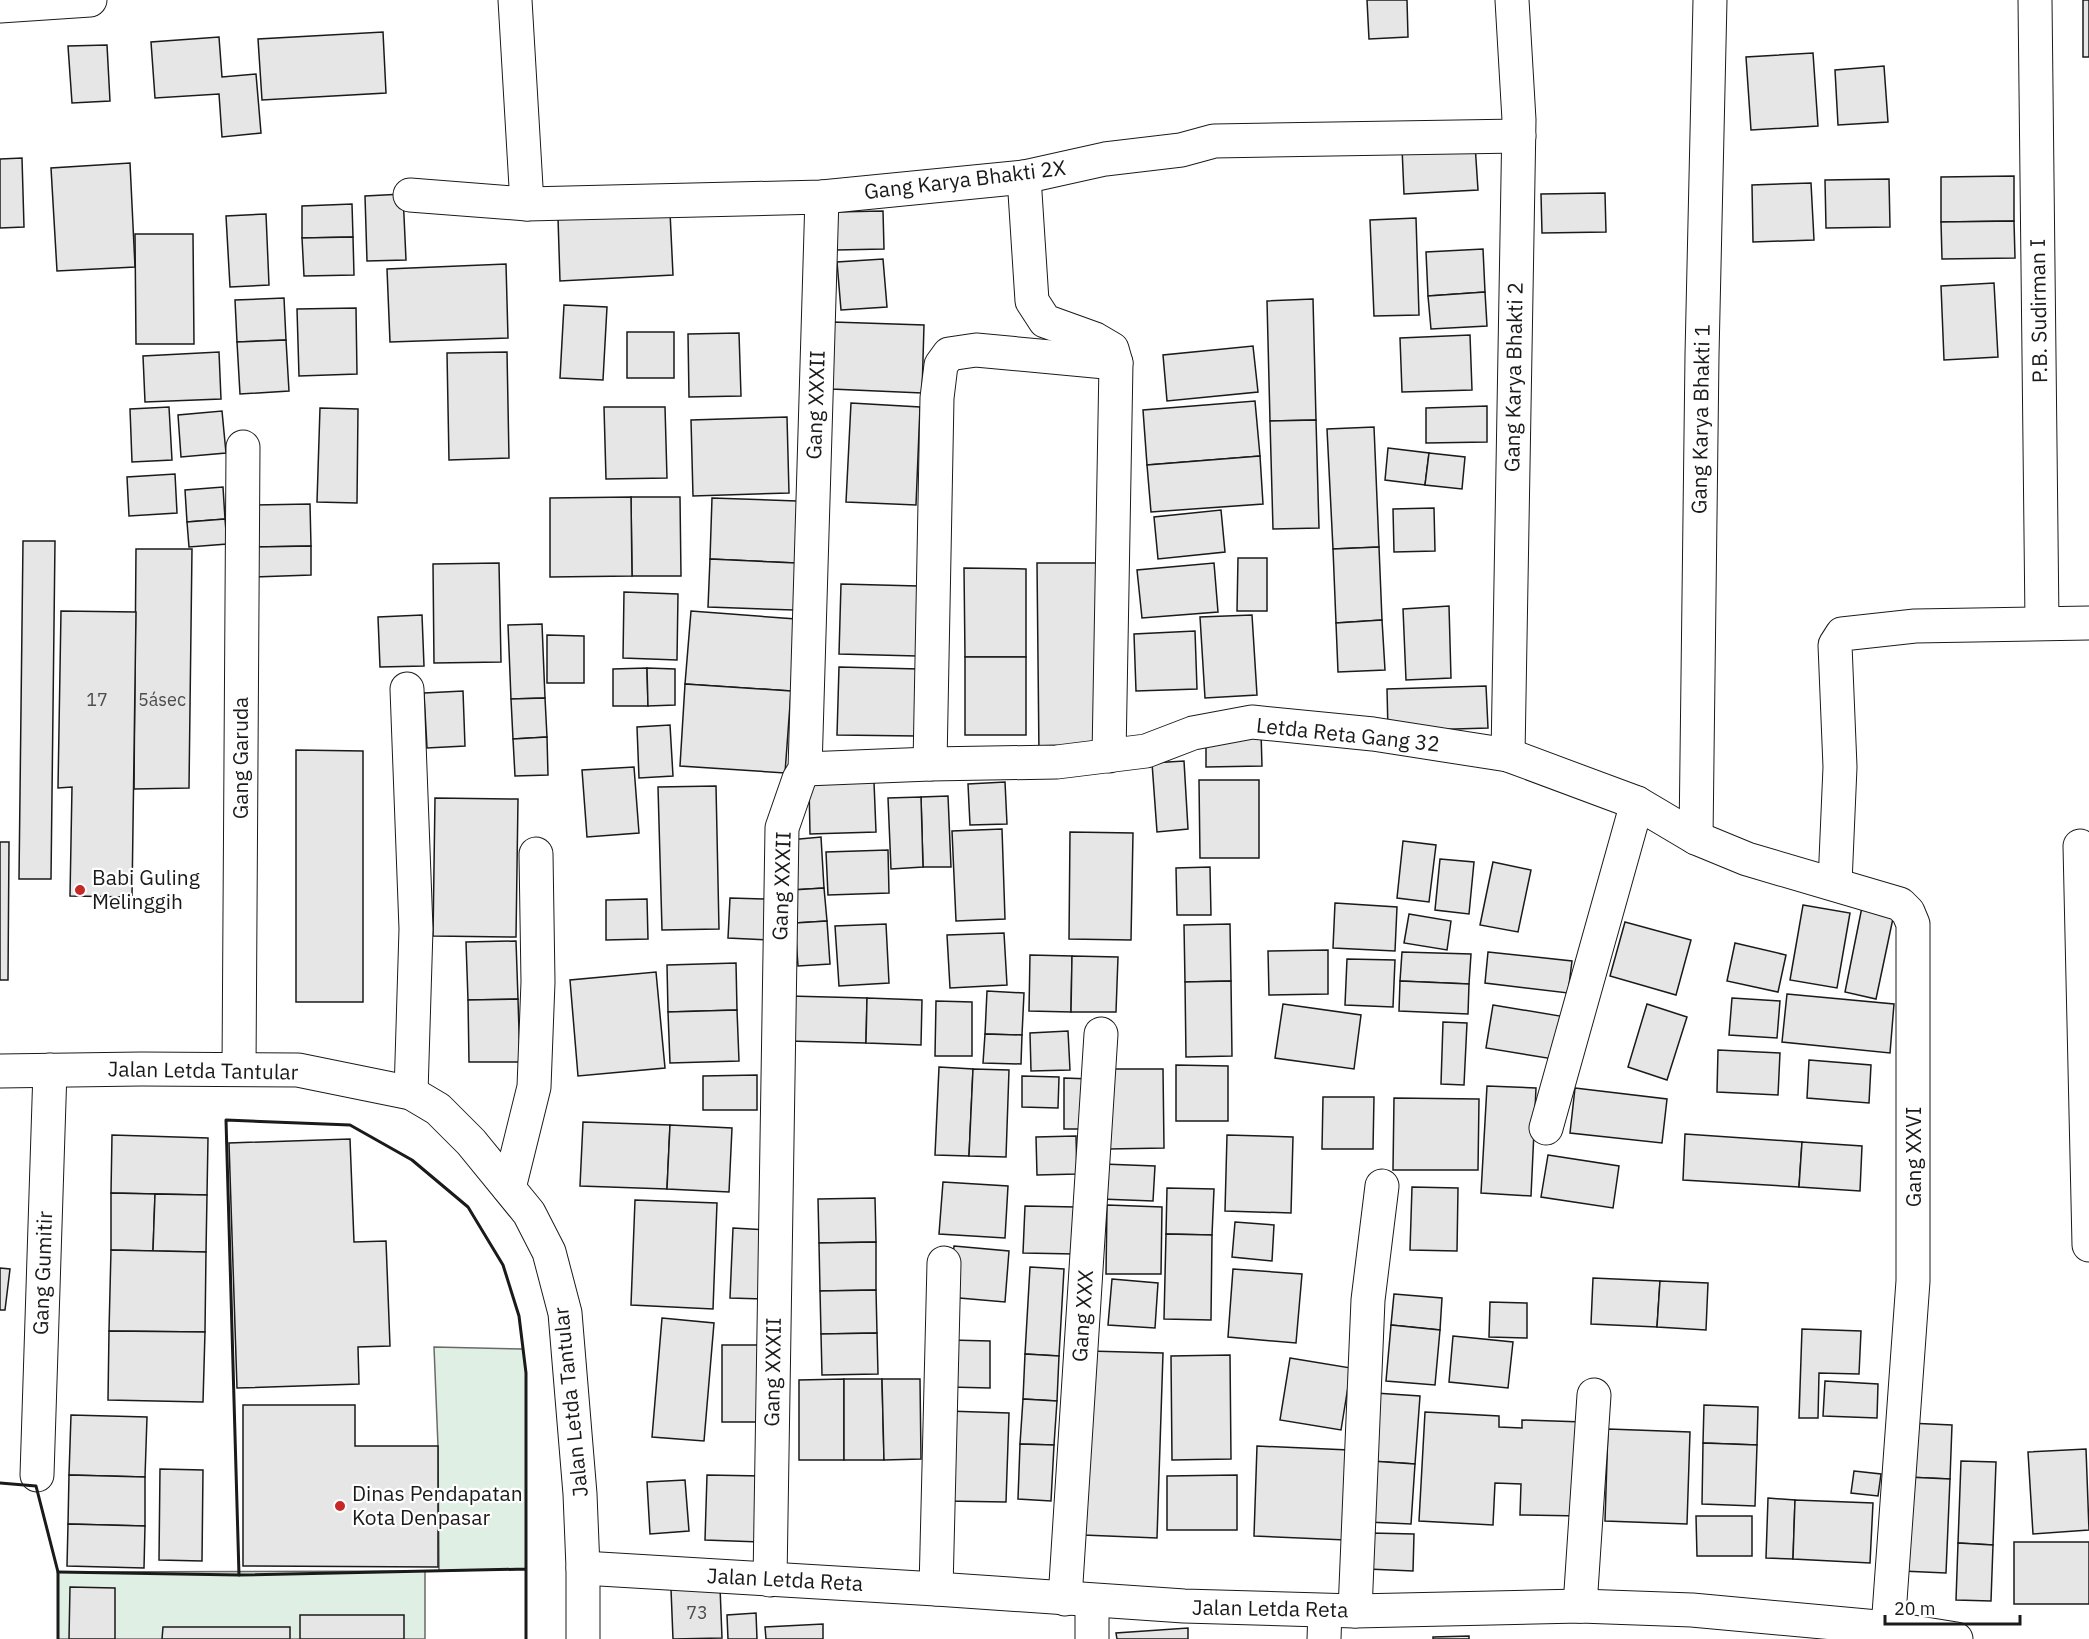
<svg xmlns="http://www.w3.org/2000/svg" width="2089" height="1639" font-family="'IBM Plex Sans',sans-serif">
  <rect width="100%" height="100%" fill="#fff"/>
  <g fill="#e0efe3" stroke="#6a6a6a" stroke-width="1.5">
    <polygon points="434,1347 523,1349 526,1373 526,1569 439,1571 438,1446"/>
    <polygon points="425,1571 425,1639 58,1639 58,1572"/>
  </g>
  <g fill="#e6e6e6" stroke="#1a1a1a" stroke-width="1.5">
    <polygon points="1367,0 1407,0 1408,37 1369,39"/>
    <rect x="2083" y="0" width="6" height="57"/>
    <polygon points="383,32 386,93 262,100 258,39"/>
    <polygon points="219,37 222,77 256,74 261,133 222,137 219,94 155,98 151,42"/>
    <polygon points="107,45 110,101 72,103 68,46"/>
    <polygon points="1813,53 1818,126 1751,130 1746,57"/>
    <polygon points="1884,66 1888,122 1838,125 1835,70"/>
    <polygon points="1475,144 1478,190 1404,194 1402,148"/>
    <polygon points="22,158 24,227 0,228 0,159"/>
    <polygon points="130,163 135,267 57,271 51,168"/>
    <polygon points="2014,176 2014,221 1941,222 1941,177"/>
    <polygon points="1889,179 1890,227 1826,228 1825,180"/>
    <polygon points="1811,183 1814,240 1753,242 1752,185"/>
    <polygon points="1605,193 1606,232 1542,233 1541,194"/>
    <polygon points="403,194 406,260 367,261 365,196"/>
    <polygon points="352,204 353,237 302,238 302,206"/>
    <polygon points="883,211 884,249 836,250 834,212"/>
    <polygon points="670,212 673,275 560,281 558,218"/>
    <polygon points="266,214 269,285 230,287 226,216"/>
    <polygon points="1416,218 1419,315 1374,316 1370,220"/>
    <polygon points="2014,221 2015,258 1942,259 1941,222"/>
    <polygon points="135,234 193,234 194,344 136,344"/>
    <polygon points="353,237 354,275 304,276 302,238"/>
    <polygon points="1483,249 1485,292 1428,296 1426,252"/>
    <polygon points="883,259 887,307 841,310 837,262"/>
    <polygon points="506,264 508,338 390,342 387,269"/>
    <polygon points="1994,283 1998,357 1944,360 1941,286"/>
    <polygon points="1485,292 1487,326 1431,329 1428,296"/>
    <polygon points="284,298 286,340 237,342 235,300"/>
    <polygon points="1313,299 1316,420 1270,421 1267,301"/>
    <polygon points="564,305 607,307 603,380 560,378"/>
    <polygon points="356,308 357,374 299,376 297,309"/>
    <polygon points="833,322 924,325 922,393 831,389"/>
    <rect x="627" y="332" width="47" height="46"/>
    <polygon points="739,333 741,396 689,397 688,334"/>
    <polygon points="1470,335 1472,390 1402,392 1400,338"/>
    <polygon points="286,340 289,391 240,394 237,342"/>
    <polygon points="1253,346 1258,392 1167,401 1163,355"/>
    <polygon points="219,352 221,399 145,402 143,356"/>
    <polygon points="507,352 509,458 449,460 447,353"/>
    <polygon points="1255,401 1260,456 1147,465 1143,410"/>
    <polygon points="851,403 920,407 916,505 846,502"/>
    <polygon points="1487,406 1487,442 1426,443 1426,408"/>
    <polygon points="169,407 172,460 132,462 130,409"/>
    <polygon points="604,407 665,407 667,478 606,479"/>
    <polygon points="320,408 358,409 357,503 317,502"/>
    <polygon points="222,411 226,453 181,457 178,415"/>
    <polygon points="787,417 789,493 693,496 691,420"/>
    <polygon points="1316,420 1319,528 1273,529 1270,421"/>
    <polygon points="1374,427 1379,547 1333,549 1327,429"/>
    <polygon points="1388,448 1429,453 1425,485 1385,480"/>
    <polygon points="1429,453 1465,457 1462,489 1425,485"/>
    <polygon points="1260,456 1263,504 1151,512 1147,465"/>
    <polygon points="175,474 177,513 129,516 127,477"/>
    <polygon points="223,487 225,519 187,522 185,490"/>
    <polygon points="631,497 680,497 681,576 632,576"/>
    <polygon points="631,497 632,576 550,577 550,498"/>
    <polygon points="712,498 797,501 796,563 710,559"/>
    <polygon points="310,504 311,546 253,547 253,505"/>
    <polygon points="1434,508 1435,551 1394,552 1393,509"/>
    <polygon points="1221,510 1225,552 1158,559 1154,517"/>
    <polygon points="225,519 227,544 189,547 187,522"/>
    <polygon points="23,541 55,541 51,879 19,879"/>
    <polygon points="311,546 311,575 254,577 253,547"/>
    <polygon points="1379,547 1382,620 1336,623 1333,549"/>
    <polygon points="136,549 192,549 189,788 134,789"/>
    <polygon points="1238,558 1267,558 1267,611 1237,611"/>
    <polygon points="710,559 796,563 794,610 708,607"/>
    <polygon points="499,563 501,662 434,663 433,564"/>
    <polygon points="1037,563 1099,563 1100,754 1039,755"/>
    <polygon points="1214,563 1218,612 1142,618 1137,570"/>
    <polygon points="964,568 1026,569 1026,657 965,657"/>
    <polygon points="841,584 918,586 917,656 839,654"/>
    <polygon points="624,592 678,594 677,660 623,658"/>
    <polygon points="1449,606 1451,678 1406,680 1403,609"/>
    <polygon points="61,611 136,612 132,897 70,896 72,787 58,788"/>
    <polygon points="691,611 796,619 791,691 685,684"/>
    <polygon points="422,615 424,666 380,667 378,617"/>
    <polygon points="1252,615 1257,695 1205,698 1200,617"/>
    <polygon points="1382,620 1385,670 1338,672 1336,623"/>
    <polygon points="542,624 545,698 511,699 508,625"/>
    <polygon points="1195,631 1197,689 1136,691 1134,634"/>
    <polygon points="547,635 584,636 584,683 547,683"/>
    <rect x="965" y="657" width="61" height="78"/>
    <polygon points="839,667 919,669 917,736 837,735"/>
    <polygon points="647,668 648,706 613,706 613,669"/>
    <polygon points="647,668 675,669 675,705 648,706"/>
    <polygon points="685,684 791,691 785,773 680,766"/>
    <polygon points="1486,686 1488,728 1388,731 1387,689"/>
    <polygon points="463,691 465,746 427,748 424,693"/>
    <polygon points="545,698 547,737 513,739 511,699"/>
    <polygon points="670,725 673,776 639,778 637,727"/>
    <polygon points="1206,732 1261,732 1262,766 1206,767"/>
    <polygon points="547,737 548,775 515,776 513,739"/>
    <polygon points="296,750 363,751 363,1002 296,1002"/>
    <polygon points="1184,761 1188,829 1157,832 1152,763"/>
    <polygon points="634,767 639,833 587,837 582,770"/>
    <polygon points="1199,780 1259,780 1259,858 1200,858"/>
    <polygon points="874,782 876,832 810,834 809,785"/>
    <polygon points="1005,782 1007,824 970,825 968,784"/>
    <polygon points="716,786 719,929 662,930 658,787"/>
    <polygon points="948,796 951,867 923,867 921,797"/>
    <polygon points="921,797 923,867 891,869 888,798"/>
    <polygon points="435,798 518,799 516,937 433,936"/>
    <polygon points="1002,829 1005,919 956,921 952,831"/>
    <polygon points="1070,832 1133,833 1131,940 1069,939"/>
    <polygon points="821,837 824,888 792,890 789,840"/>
    <polygon points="1403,841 1436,845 1429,902 1397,898"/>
    <polygon points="0,842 9,842 8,980 0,980"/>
    <polygon points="888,850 889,893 828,895 826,852"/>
    <polygon points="1440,859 1474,862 1469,914 1435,910"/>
    <polygon points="1493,862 1531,870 1518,932 1480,925"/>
    <polygon points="1210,867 1211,915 1177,915 1176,868"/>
    <polygon points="824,888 827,921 795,923 792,890"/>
    <polygon points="1864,897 1896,904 1876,999 1845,992"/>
    <polygon points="730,898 768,899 767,940 728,938"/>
    <polygon points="647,899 648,939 606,940 606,900"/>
    <polygon points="1335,903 1397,907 1395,951 1333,948"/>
    <polygon points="1803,905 1850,913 1837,988 1790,980"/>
    <polygon points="1409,914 1451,921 1447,950 1404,943"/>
    <polygon points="827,921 830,964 798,966 795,923"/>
    <polygon points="1625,922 1691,940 1676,995 1610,976"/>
    <polygon points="886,924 889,983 839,986 835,926"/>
    <polygon points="1230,924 1231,981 1185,982 1184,925"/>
    <polygon points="1004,933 1007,985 950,988 947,935"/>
    <polygon points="516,941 518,999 468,1000 466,942"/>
    <polygon points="1735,943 1786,955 1778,992 1727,981"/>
    <polygon points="1328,950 1328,994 1269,995 1268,951"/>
    <polygon points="1402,952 1471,954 1469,984 1400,981"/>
    <polygon points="1488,952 1572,961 1568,993 1485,983"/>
    <polygon points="1030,955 1072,956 1071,1012 1029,1011"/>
    <polygon points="1072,956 1118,957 1116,1012 1071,1012"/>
    <polygon points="1347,959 1395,960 1393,1007 1345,1005"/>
    <polygon points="736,963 737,1010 668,1012 667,965"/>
    <polygon points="656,972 665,1068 578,1076 570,980"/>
    <polygon points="1231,981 1232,1056 1186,1057 1185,982"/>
    <polygon points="1400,981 1469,984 1468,1014 1399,1011"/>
    <polygon points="987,991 1024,993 1022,1035 985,1034"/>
    <polygon points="1787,994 1894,1004 1890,1053 1782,1042"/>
    <polygon points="789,996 867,998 866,1043 788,1041"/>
    <polygon points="867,998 922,1000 921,1045 866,1043"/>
    <polygon points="1732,998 1780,1001 1777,1038 1729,1035"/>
    <polygon points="518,999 520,1062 469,1062 468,1000"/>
    <polygon points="936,1001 972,1002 972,1056 935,1056"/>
    <polygon points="1283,1004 1361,1015 1354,1069 1275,1058"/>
    <polygon points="1647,1004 1687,1017 1667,1080 1628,1067"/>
    <polygon points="1493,1005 1560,1016 1553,1059 1486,1048"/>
    <polygon points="737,1010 739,1061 670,1063 668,1012"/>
    <polygon points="1443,1022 1467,1023 1464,1085 1441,1084"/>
    <polygon points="1068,1031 1070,1070 1031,1071 1030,1033"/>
    <polygon points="985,1034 1022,1035 1021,1064 983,1063"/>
    <polygon points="1718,1050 1780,1053 1778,1095 1717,1092"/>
    <polygon points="1809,1060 1871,1065 1869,1103 1807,1098"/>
    <polygon points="1176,1065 1228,1066 1228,1121 1176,1121"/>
    <polygon points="939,1067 973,1069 969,1156 935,1155"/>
    <polygon points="973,1069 1009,1070 1006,1157 969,1156"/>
    <polygon points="1109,1069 1163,1069 1164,1148 1109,1149"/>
    <polygon points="757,1075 757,1110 703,1110 703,1076"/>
    <polygon points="1022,1076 1059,1077 1058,1108 1022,1107"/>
    <polygon points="1064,1078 1091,1079 1090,1129 1064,1129"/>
    <polygon points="1487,1086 1536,1088 1531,1196 1481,1193"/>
    <polygon points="1575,1088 1667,1099 1662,1143 1570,1133"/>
    <polygon points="1323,1097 1374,1097 1373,1149 1322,1149"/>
    <polygon points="1394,1098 1479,1099 1478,1170 1393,1170"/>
    <polygon points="583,1122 670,1125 667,1189 580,1186"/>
    <polygon points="670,1125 732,1128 729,1192 667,1189"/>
    <polygon points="1685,1134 1802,1142 1799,1187 1683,1180"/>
    <polygon points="112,1135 208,1138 207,1195 111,1193"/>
    <polygon points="1227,1135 1293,1137 1291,1213 1225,1211"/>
    <polygon points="1076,1136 1077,1174 1037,1175 1036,1137"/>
    <polygon points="350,1139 354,1242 386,1241 390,1346 358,1347 359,1384 237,1388 229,1143"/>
    <polygon points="1802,1142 1862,1146 1860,1191 1799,1187"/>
    <polygon points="1548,1155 1619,1166 1613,1208 1541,1197"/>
    <polygon points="1103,1164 1155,1166 1153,1201 1101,1199"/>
    <polygon points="943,1182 1008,1186 1005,1238 939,1234"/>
    <polygon points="1412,1187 1458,1188 1457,1251 1410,1250"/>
    <polygon points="1167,1188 1214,1189 1212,1235 1166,1234"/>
    <polygon points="111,1193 155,1194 153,1251 111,1250"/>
    <polygon points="155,1194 207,1195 206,1252 153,1251"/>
    <polygon points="875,1198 876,1242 819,1243 818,1199"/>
    <polygon points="635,1200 717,1203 713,1309 631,1305"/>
    <polygon points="1107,1205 1162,1207 1161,1274 1106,1274"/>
    <polygon points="1025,1206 1076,1207 1075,1254 1023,1253"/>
    <polygon points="1235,1222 1274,1225 1272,1261 1232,1257"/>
    <polygon points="733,1228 767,1230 764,1299 730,1298"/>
    <polygon points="1166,1234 1212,1235 1211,1320 1164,1319"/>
    <polygon points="876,1242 876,1290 820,1291 819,1243"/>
    <polygon points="954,1246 1009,1251 1005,1302 948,1297"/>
    <polygon points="111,1250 206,1252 205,1332 109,1331"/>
    <polygon points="1030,1267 1064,1269 1059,1356 1025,1354"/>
    <polygon points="0,1268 10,1269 5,1310 0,1310"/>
    <polygon points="1233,1269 1302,1274 1296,1343 1228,1337"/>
    <polygon points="1593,1278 1660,1281 1657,1327 1591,1324"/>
    <polygon points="1112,1279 1158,1283 1155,1328 1108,1325"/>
    <polygon points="1660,1281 1708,1283 1706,1330 1657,1327"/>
    <polygon points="876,1290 877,1333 821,1334 820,1291"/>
    <polygon points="1394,1294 1442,1298 1440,1330 1391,1325"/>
    <polygon points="1490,1302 1527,1303 1527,1338 1489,1337"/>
    <polygon points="662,1318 714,1323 704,1441 652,1437"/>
    <polygon points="1391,1325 1440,1330 1435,1385 1386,1381"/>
    <polygon points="1802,1329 1861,1331 1859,1374 1819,1373 1818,1418 1799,1418"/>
    <polygon points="109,1331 205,1332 203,1402 108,1400"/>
    <polygon points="877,1333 878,1374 822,1375 821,1334"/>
    <polygon points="1453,1336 1513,1342 1508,1388 1449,1382"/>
    <polygon points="950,1340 990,1341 990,1388 949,1387"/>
    <rect x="722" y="1345" width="38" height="77"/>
    <polygon points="1089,1351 1163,1353 1157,1538 1083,1535"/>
    <polygon points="1025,1354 1059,1356 1057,1401 1023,1399"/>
    <polygon points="1230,1355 1231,1459 1172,1460 1171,1356"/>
    <polygon points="1290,1358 1351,1368 1341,1430 1280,1420"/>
    <polygon points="844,1379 844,1460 799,1460 799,1380"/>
    <polygon points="844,1379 882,1379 884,1460 844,1460"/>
    <polygon points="882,1379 920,1379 921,1459 884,1460"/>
    <polygon points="1825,1381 1878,1384 1877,1418 1823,1416"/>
    <polygon points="1375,1393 1420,1396 1415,1464 1371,1461"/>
    <polygon points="1023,1399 1057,1401 1054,1445 1020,1444"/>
    <polygon points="243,1405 355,1405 355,1446 438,1446 438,1567 243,1566"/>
    <polygon points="1704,1405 1758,1407 1757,1445 1703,1443"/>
    <polygon points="947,1411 1009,1413 1006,1502 945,1501"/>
    <polygon points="1425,1412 1499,1416 1499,1427 1522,1428 1522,1420 1583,1422 1581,1516 1520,1515 1521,1484 1495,1483 1493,1525 1419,1521"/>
    <polygon points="71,1415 147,1417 145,1477 69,1475"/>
    <polygon points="1908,1423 1952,1425 1950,1479 1906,1477"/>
    <polygon points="1608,1429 1690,1432 1687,1524 1605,1521"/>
    <polygon points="1703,1443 1757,1445 1755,1506 1702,1504"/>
    <polygon points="1020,1444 1054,1445 1051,1501 1018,1499"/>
    <polygon points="1257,1446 1349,1450 1346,1540 1254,1536"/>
    <polygon points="2086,1449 2089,1530 2033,1534 2028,1452"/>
    <polygon points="1371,1461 1415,1464 1411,1524 1367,1522"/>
    <polygon points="1961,1461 1996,1462 1993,1545 1958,1543"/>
    <polygon points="160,1469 203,1470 202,1561 159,1560"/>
    <polygon points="1854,1471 1881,1474 1878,1496 1851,1493"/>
    <polygon points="69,1475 145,1477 145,1526 68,1524"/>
    <polygon points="707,1475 762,1476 760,1542 705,1540"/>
    <polygon points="1237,1475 1237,1530 1167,1530 1167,1476"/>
    <polygon points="1906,1477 1950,1479 1946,1573 1902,1571"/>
    <polygon points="685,1480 689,1531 650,1534 647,1482"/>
    <polygon points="1768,1498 1795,1500 1793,1559 1766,1558"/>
    <polygon points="1795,1500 1873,1503 1870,1563 1793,1559"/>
    <polygon points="1696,1516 1752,1516 1752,1556 1697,1556"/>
    <polygon points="68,1524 145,1526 144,1568 67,1566"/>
    <polygon points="1370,1533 1414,1534 1413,1571 1368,1569"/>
    <rect x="2014" y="1542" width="75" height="62"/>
    <polygon points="1958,1543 1993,1545 1991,1601 1956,1600"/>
    <polygon points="70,1587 115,1588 115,1639 69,1639"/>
    <polygon points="720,1587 722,1638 673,1639 671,1589"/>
    <polygon points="756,1613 757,1639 728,1639 727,1615"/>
    <rect x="300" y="1615" width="104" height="24"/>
    <polygon points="823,1624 823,1639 766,1639 765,1627"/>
    <polygon points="163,1627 290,1627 290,1639 162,1639"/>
    <polygon points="1188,1628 1188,1639 1117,1639 1116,1633"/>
    <polygon points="1469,1636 1469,1639 1433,1639 1433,1637"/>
  </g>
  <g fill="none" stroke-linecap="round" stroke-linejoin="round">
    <defs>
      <g id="minor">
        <polyline points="515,0 527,204"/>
        <polyline points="2035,0 2042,623"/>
        <polyline points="0,6 90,0"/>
        <polyline points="1024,177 1032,301 1045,321 1095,339 1112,349 1116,363 1109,756"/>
        <polyline points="410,195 527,204 822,197 1024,177 1105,159 1181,150 1214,141 1519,136"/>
        <polyline points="407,689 416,929 411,1093"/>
        <polyline points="1508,755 1519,120 1512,0"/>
        <polyline points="930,764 937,398 941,365 949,354 976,350 1116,363"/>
        <polyline points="805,769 930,764 1057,762 1146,751 1193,733 1252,722 1373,734 1508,755 1637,803 1696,838 1747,859 1900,904 1908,912 1913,924 1913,1281 1888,1628"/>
        <polyline points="1696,838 1702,355 1710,0"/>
        <polyline points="2080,846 2089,1245"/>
        <polyline points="1835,883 1840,767 1835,645 1842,634 1915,626 2089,623"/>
        <polyline points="239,1069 243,447"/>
        <polyline points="1546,1128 1637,803"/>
        <polyline points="509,1188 534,1087 538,982 536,854"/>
        <polyline points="37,1475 50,1070"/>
        <polyline points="583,1568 936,1589 1184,1606 1355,1611 1580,1606 1692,1610 1888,1628 1956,1639"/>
        <polyline points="770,1580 782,828 799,779 805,769 822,197"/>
        <polyline points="936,1589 944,1263"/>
        <polyline points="1065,1599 1101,1034"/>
        <polyline points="1580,1606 1594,1395"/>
        <polyline points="1355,1611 1368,1300 1382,1186"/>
        <polyline points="1092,1639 1092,1601"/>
        <polyline points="1324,1639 1325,1611"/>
      </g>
      <polyline id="major" points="0,1071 141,1069 298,1070 411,1093 438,1109 471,1142 529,1213 549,1252 565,1313 580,1494 583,1568 583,1639"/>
    </defs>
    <use href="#minor" stroke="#1a1a1a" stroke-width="35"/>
    <use href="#major" stroke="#1a1a1a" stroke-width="35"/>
    <use href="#minor" stroke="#fff" stroke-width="33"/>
    <use href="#major" stroke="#fff" stroke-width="33"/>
    <g stroke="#1a1a1a" stroke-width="3">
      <polyline points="0,1483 36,1486 58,1572 58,1639"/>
      <polyline points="526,1569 239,1575 226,1120 350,1125 412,1160 468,1207 503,1265 519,1316 526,1373 526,1639"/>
      <polyline points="58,1572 239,1575"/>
    </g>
  </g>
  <g fill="#c62828" stroke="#fff" stroke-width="2">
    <circle cx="80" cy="890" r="6"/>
    <circle cx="340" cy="1506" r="6"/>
  </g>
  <g text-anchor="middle" stroke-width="4.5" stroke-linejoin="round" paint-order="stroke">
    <g font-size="18" fill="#4d4d4d">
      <text x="97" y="706">17</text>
      <text x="162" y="706">5ásec</text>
      <text x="697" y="1619">73</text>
    </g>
    <g font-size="21" fill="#1a1a1a" stroke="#fff">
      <text transform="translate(965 180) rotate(-7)" y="7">Gang Karya Bhakti 2X</text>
      <text transform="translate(2039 311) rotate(-91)" y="7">P.B. Sudirman I</text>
      <text transform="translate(1514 377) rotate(-89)" y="7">Gang Karya Bhakti 2</text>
      <text transform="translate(816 405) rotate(-88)" y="7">Gang XXXII</text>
      <text transform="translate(1701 419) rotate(-89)" y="7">Gang Karya Bhakti 1</text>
      <text transform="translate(1348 735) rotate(6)" y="7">Letda Reta Gang 32</text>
      <text transform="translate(241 758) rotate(-90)" y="7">Gang Garuda</text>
      <text transform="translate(782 886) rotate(-88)" y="7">Gang XXXII</text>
      <text transform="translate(203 1071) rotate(1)" y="7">Jalan Letda Tantular</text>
      <text transform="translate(1914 1157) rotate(-90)" y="7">Gang XXVI</text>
      <text transform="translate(43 1273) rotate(-88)" y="7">Gang Gumitir</text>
      <text transform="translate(1083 1316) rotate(-86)" y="7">Gang XXX</text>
      <text transform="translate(773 1372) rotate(-89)" y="7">Gang XXXII</text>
      <text transform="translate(571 1402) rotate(-96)" y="7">Jalan Letda Tantular</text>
      <text transform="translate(785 1580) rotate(3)" y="7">Jalan Letda Reta</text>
      <text transform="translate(1270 1609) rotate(1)" y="7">Jalan Letda Reta</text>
    </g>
    <g font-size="21" fill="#1a1a1a" stroke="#fff" text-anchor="start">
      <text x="92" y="885">Babi Guling<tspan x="92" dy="24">Melinggih</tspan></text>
      <text x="352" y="1501">Dinas Pendapatan<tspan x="352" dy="24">Kota Denpasar</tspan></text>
    </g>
  </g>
  <path d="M1885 1615v9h135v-9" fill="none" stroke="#1a1a1a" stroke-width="3"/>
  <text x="1894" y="1615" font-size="18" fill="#1a1a1a" stroke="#ffffff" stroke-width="4.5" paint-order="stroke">20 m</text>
</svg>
